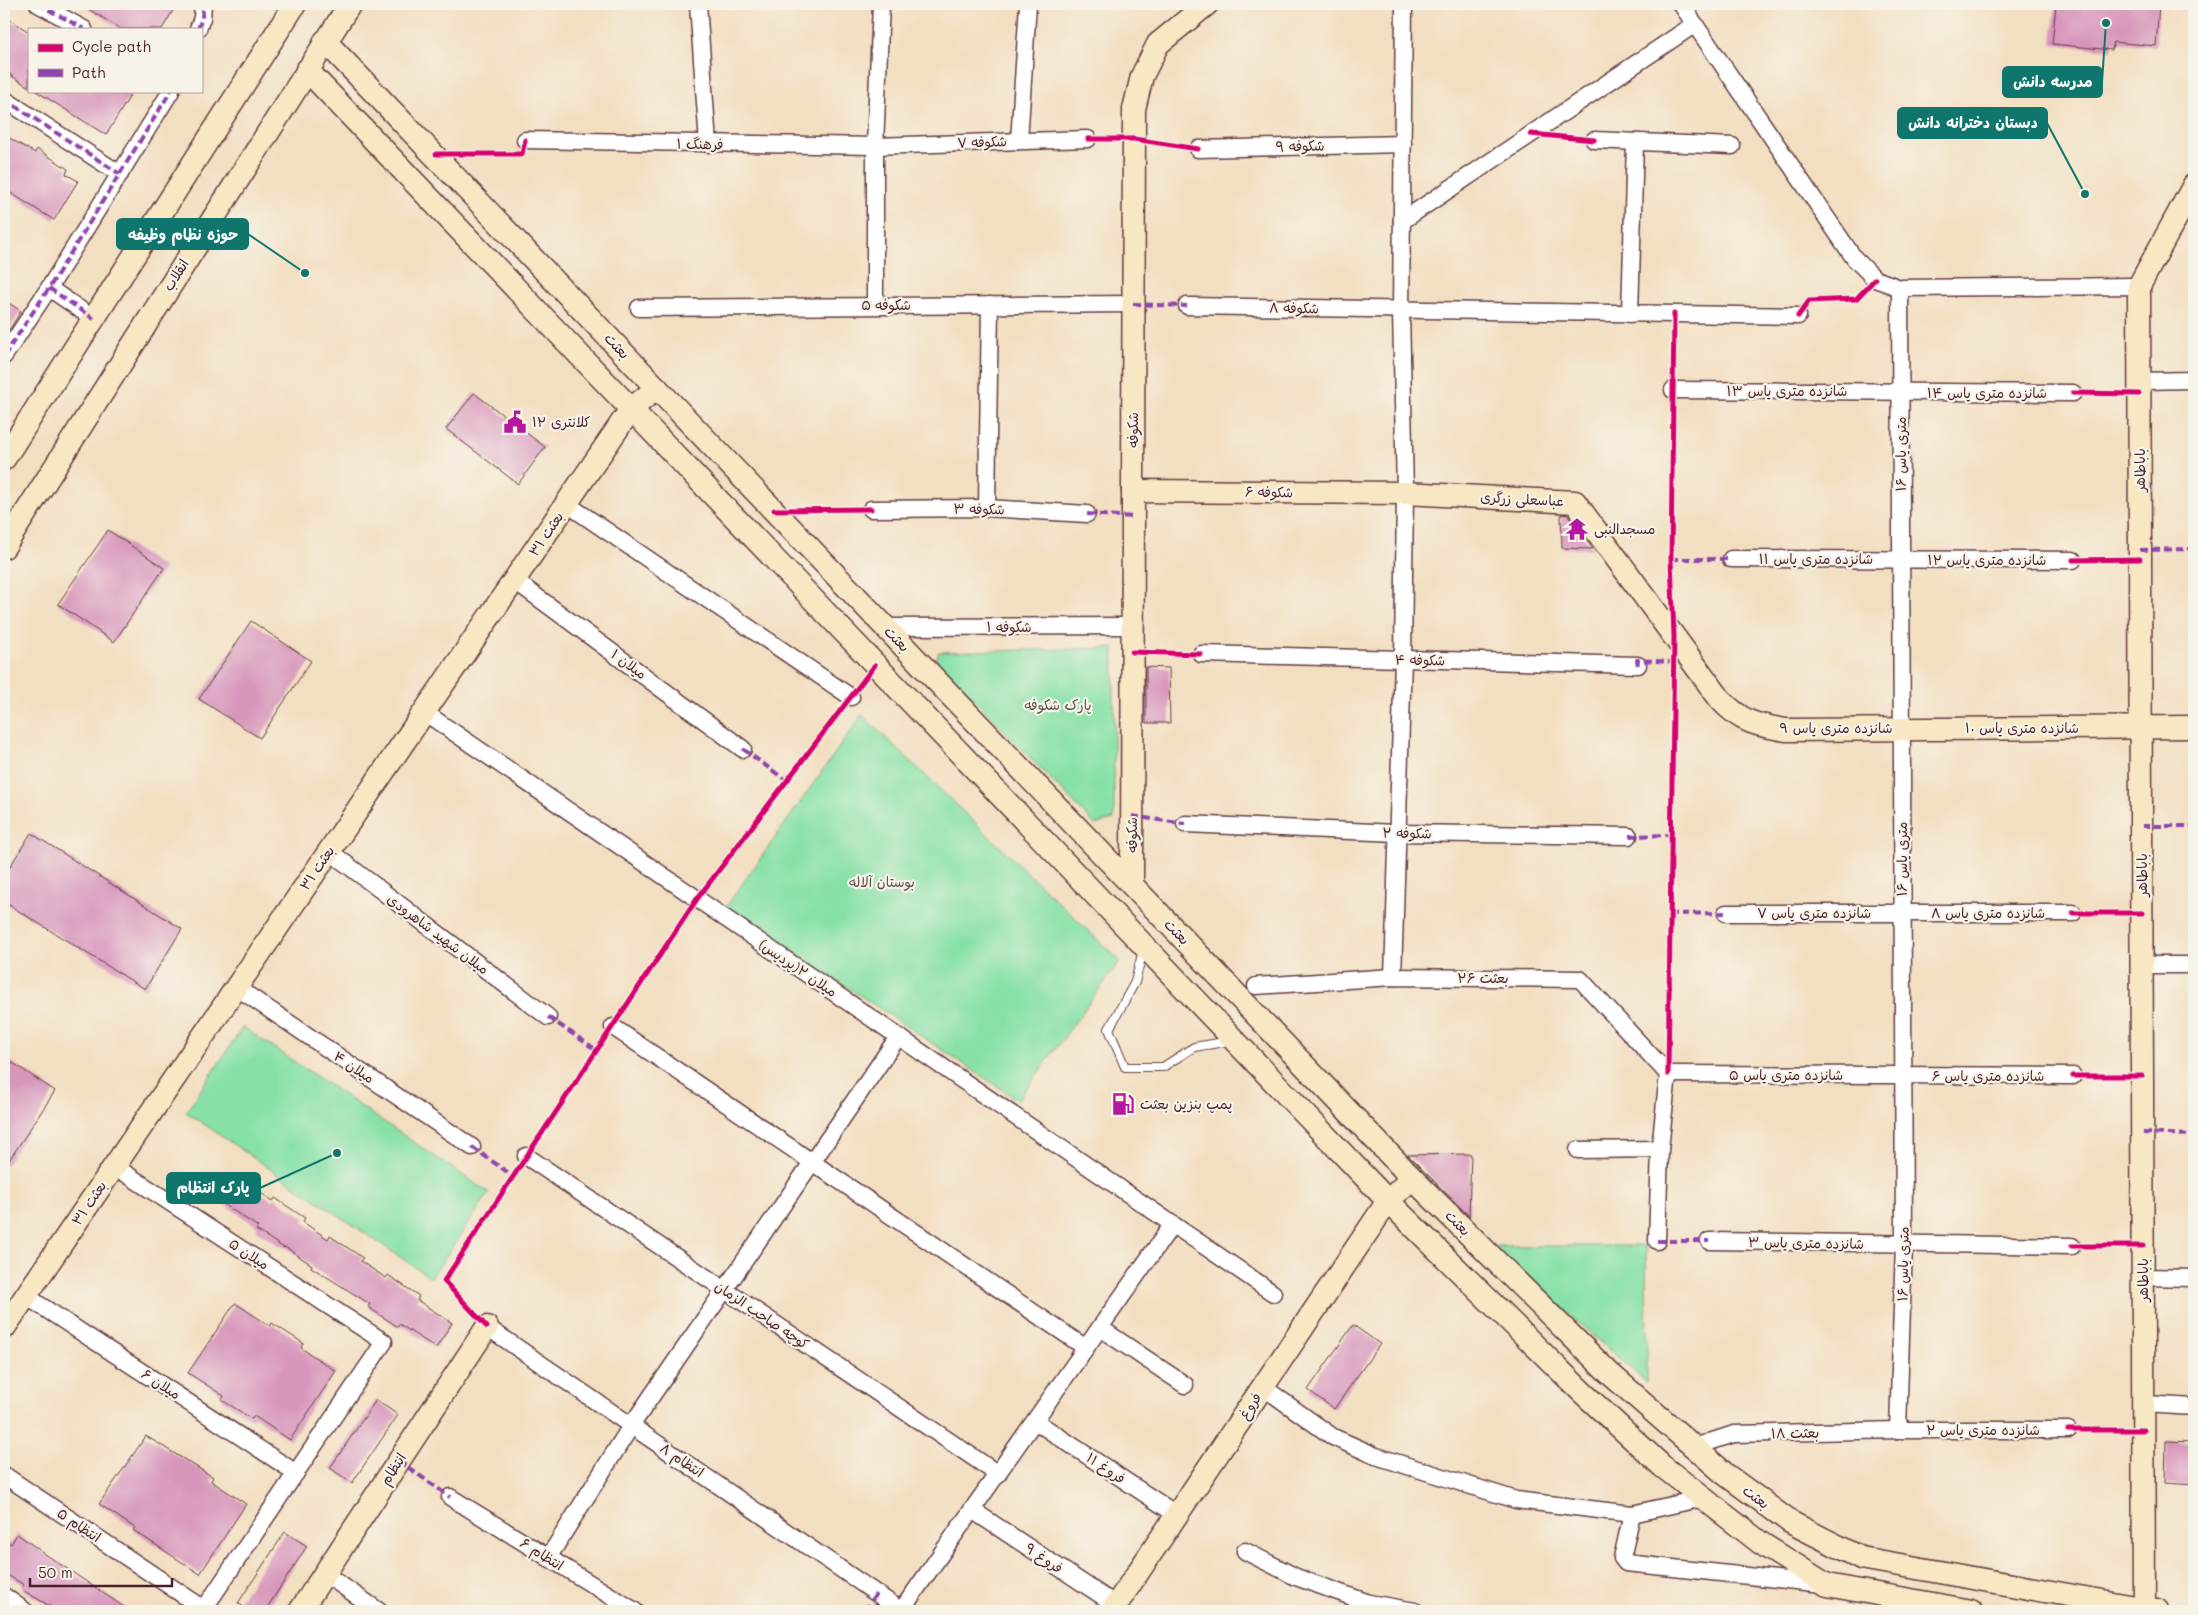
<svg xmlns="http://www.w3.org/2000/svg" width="2198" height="1615" font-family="Mali,'Playpen Sans Arabic',sans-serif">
  <rect width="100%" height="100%" fill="#f7f3e8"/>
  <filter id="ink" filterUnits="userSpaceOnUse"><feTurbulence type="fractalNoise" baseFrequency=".02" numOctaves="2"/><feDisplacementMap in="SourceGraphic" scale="10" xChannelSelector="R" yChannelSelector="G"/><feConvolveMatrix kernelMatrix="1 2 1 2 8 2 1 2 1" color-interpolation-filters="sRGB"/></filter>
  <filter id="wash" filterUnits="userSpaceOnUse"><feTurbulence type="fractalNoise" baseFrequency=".0096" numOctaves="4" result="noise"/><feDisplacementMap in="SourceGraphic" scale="20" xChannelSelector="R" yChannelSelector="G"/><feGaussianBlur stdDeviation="1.12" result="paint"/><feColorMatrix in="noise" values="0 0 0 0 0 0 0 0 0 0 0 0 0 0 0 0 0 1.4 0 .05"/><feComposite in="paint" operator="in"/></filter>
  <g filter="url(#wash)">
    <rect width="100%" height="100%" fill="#f2dec0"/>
    <g fill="#87e1a7" stroke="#688069">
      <polygon points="1114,648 1114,819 1095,825 936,660 939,652"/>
      <polygon points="862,715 1120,961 1018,1100 726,907"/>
      <polygon points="243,1027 489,1193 431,1278 186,1112"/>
      <polygon points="1497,1246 1646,1246 1647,1383 1499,1253"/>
    </g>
    <g id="blocks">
      <g fill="#d796bb">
        <polygon points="80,4 165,4 174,9 162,29 121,29"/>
        <polygon points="2056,4 2159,4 2156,46 2113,42 2112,50 2052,44"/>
        <polygon points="4,16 29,32 29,87 4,71"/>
        <polygon points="36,91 122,91 130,96 106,135"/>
        <polygon points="4,135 35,153 37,149 68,169 66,174 78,181 54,220 4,189"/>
        <polygon points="4,300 21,311 4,338"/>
        <polygon points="474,393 545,447 518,484 446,429"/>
        <polygon points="1561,514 1568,515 1593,549 1562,548"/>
        <polygon points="108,530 164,568 114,642 58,604"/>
        <polygon points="251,621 311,661 260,738 199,699"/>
        <polygon points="1146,667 1169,668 1170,723 1146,723"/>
        <polygon points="31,833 182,929 145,989 4,902 4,876"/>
        <polygon points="4,1057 55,1091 4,1168"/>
        <polygon points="1471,1154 1469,1216 1408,1155"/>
        <polygon points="238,1178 273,1201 275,1198 305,1218 303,1222 328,1239 330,1236 363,1258 360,1261 386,1278 388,1275 419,1296 417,1300 452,1323 436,1348 399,1324 398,1327 368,1307 370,1304 311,1267 312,1265 285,1247 284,1248 256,1230 258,1227 222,1203"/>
        <polygon points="235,1303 270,1326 272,1323 303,1343 301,1348 336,1371 290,1440 254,1416 252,1419 222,1400 224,1396 188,1373"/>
        <polygon points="1353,1325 1380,1344 1334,1409 1308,1390"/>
        <polygon points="376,1400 398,1415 352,1483 330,1468"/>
        <polygon points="146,1436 213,1477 211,1481 246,1504 200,1574 133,1530 135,1528 99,1504"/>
        <polygon points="2166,1441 2194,1442 2194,1485 2165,1483"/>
        <polygon points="285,1532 307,1546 265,1611 249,1611 238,1603"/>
        <polygon points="17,1534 48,1556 130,1611 58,1611 21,1589 24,1585 4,1573 4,1540 11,1544"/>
      </g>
    </g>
  </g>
  <g filter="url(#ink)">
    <use href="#blocks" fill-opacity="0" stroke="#633c41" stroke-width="1"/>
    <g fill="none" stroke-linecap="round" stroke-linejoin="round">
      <defs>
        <polyline id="lane" points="1143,950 1135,982 1109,1029 1125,1067 1163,1067 1194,1047 1231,1041"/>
        <g id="street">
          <polyline points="38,4 84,29"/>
          <polyline points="698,4 708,144"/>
          <polyline points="1681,4 1854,258 1875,279 1900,288 2139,286"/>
          <polyline points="198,29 202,18 203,4"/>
          <polyline points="4,99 120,174"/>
          <polyline points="525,140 875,146 1088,139"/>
          <polyline points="1594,140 1732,146"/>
          <polyline points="1019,141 1028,4"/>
          <polyline points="1198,149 1403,144"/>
          <polyline points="1402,221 1695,24"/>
          <polyline points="49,288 94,319"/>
          <polyline points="875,305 875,146 881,4"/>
          <polyline points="1187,306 1798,316"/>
          <polyline points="639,308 1133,304"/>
          <polyline points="1630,314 1635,142"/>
          <polyline points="4,356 49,288 171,91"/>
          <polyline points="2139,381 2194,380"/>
          <polyline points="1673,390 2073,393"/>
          <polyline points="567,504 851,697"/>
          <polyline points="987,508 990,305"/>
          <polyline points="871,509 987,508 1087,514"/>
          <polyline points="1731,559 2073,560"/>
          <polyline points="514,580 743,749"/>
          <polyline points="886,627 1132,626"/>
          <polyline points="1201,654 1638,665"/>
          <polyline points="424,712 1273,1293"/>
          <polyline points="1185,824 1397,833 1629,836"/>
          <polyline points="329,851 548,1017"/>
          <polyline points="1726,913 2073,913"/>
          <polyline points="2142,965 2194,965"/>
          <polyline points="1393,977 1403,659 1405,493 1401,311 1404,4"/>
          <polyline points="1256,986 1393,977 1580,979 1668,1074"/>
          <polyline points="236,987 472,1147"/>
          <polyline points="613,1027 1086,1348"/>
          <polyline points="1668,1074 2073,1076"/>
          <polyline points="1578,1150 1660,1149"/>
          <polyline points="526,1156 998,1474"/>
          <polyline points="1657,1241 1660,1149 1668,1074"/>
          <polyline points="1709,1241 2072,1246"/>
          <polyline points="2143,1277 2194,1278"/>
          <polyline points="26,1296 296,1473"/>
          <polyline points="487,1327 902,1611"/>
          <polyline points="1100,1328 1185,1385"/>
          <polyline points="1263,1387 1333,1437 1376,1456 1516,1500 1632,1514 1703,1498"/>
          <polyline points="2144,1404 2194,1407"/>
          <polyline points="1035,1421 1177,1515"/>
          <polyline points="1898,1430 1904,1244 1900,288"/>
          <polyline points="1694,1447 1734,1434 1898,1430 2068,1430"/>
          <polyline points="4,1475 204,1609 384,1342 114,1166"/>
          <polyline points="450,1497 635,1611"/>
          <polyline points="972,1510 1116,1605"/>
          <polyline points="1632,1514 1622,1558 1626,1563 1823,1584"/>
          <polyline points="1245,1551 1296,1577 1369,1603 1415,1611"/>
          <polyline points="548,1558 631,1426 898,1037"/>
          <polyline points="325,1574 379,1611"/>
          <polyline points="4,1596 25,1611"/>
          <polyline points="901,1611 1172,1225"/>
        </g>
        <g id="secondary">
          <polyline points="325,41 1412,1178 1608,1372 1725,1474 1790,1522 1861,1558 2157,1611"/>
          <polyline points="307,70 1388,1201 1583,1393 1662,1466 1762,1544 1827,1585 1972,1611"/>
          <polyline points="4,459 295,4"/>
          <path d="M 1133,491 L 1405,493 L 1575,502 L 1720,699 C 1741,722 1755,725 1786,730 L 2194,727"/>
          <polyline points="4,547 350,4"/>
          <polyline points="1132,885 1134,109 1142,76 1158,44 1207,4"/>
          <polyline points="4,1328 631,409 657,388"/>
          <polyline points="300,1611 487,1327"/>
          <polyline points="1112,1611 1388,1201 1412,1178"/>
          <polyline points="2144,1611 2139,286 2194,185"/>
        </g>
      </defs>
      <use href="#lane" stroke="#633c41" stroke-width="10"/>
      <use href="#street" stroke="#633c41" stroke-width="19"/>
      <use href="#secondary" stroke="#633c41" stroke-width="25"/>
      <use href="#lane" stroke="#fff" stroke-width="8"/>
      <use href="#street" stroke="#fff" stroke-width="16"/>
      <use href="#secondary" stroke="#f7e8c3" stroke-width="22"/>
      <g stroke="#8e44ad" stroke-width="4" stroke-dasharray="8 4" stroke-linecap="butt">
        <polyline points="38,4 84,29"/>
        <polyline points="198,29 202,18 203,4"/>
        <polyline points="4,99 120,174"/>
        <polyline points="49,288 94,319"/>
        <polyline points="1133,304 1187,306"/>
        <polyline points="4,356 49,288 171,91"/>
        <polyline points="1087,514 1133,517"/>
        <polyline points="2140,550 2194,549"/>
        <polyline points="1671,559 1731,559"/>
        <polyline points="1638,665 1637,660 1673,662"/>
        <polyline points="743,749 787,781"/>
        <polyline points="1132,816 1185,824"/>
        <polyline points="2142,826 2194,826"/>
        <polyline points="1629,836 1671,835"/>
        <polyline points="1669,914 1726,913"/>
        <polyline points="548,1017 598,1051"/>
        <polyline points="2143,1133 2194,1135"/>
        <polyline points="472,1147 513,1176"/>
        <polyline points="1657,1241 1709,1241"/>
        <polyline points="399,1461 450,1497"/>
        <polyline points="865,1611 876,1594"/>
      </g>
      <defs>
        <g id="cycleway">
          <polyline points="1531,134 1594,140"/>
          <polyline points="1088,139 1134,139 1198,149"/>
          <polyline points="436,154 522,154 525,140"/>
          <polyline points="1798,316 1809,301 1856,299 1875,279"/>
          <polyline points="2073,393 2139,394"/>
          <polyline points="774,510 871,509"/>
          <polyline points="2073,560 2140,559"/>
          <polyline points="1132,652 1201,654"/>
          <polyline points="2073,913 2142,913"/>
          <polyline points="1668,1074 1674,636 1671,559 1674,314"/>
          <polyline points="2073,1076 2142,1076"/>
          <polyline points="2072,1246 2143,1246"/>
          <polyline points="487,1327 444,1281 697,899 875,665"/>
          <polyline points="2068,1430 2144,1430"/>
        </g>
      </defs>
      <use href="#cycleway" stroke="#f7f3e8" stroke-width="8"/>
      <use href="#cycleway" stroke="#d6006c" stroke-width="5"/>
    </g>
  </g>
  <defs>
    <symbol id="civic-bare" viewBox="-9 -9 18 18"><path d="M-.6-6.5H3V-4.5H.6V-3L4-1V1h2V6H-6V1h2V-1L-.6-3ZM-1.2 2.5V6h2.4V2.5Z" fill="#b5179e" stroke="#f7f3e8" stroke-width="2.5" paint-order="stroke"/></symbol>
    <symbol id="temple-bare" viewBox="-9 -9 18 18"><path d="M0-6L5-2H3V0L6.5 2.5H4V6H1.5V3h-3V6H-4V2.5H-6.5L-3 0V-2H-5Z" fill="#b5179e" stroke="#f7f3e8" stroke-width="2.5" paint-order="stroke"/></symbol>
    <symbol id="fuel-bare" viewBox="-9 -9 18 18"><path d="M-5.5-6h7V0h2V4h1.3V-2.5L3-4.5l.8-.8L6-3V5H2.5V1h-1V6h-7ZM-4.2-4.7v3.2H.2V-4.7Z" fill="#b5179e" stroke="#f7f3e8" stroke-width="2.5" paint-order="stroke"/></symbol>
  </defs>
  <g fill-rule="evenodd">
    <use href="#civic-bare" x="499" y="406" width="32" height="32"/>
    <use href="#temple-bare" x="1561" y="513" width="32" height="32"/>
    <use href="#fuel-bare" x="1107" y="1088" width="32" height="32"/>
  </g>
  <g text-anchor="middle" stroke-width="4.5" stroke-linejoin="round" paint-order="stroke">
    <g font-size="14" fill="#4a1f2b" stroke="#f7f3e8">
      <text transform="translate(982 142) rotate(-2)" y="5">شکوفه ۷</text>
      <text transform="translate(700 144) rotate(1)" y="5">فرهنگ ۱</text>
      <text transform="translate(1300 146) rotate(-1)" y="5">شکوفه ۹</text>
      <text transform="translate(176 275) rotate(-58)" y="5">انقلاب</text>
      <text x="886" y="310">شکوفه ۵</text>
      <text transform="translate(1294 308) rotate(1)" y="5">شکوفه ۸</text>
      <text transform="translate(617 346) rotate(47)" y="5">بعثت</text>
      <text x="1787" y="396">شانزده متری یاس ۱۳</text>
      <text x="1987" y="398">شانزده متری یاس ۱۴</text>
      <text transform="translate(1133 430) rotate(-90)" y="5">شکوفه</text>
      <text transform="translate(1901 454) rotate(-90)" y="5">۱۶ متری یاس</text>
      <text transform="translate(2140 470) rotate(-90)" y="5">باباطاهر</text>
      <text transform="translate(1269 492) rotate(1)" y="5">شکوفه ۶</text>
      <text transform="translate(1522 499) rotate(3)" y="5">عباسعلی زرگری</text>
      <text transform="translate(979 509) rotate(1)" y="5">شکوفه ۳</text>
      <text transform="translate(546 534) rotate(-56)" y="5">بعثت ۳۱</text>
      <text x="1816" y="564">شانزده متری یاس ۱۱</text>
      <text x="1987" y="565">شانزده متری یاس ۱۲</text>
      <text x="1009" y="632">شکوفه ۱</text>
      <text transform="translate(897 639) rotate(46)" y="5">بعثت</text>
      <text transform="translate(1420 660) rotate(1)" y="5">شکوفه ۴</text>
      <text transform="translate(629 664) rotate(36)" y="5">میلان ۱</text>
      <text x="1836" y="733">شانزده متری یاس ۹</text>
      <text x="2022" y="733">شانزده متری یاس ۱۰</text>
      <text transform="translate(1407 833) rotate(1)" y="5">شکوفه ۲</text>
      <text transform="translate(1132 835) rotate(-90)" y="5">شکوفه</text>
      <text transform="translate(1902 859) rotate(-90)" y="5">۱۶ متری یاس</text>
      <text transform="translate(317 868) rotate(-56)" y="5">بعثت ۳۱</text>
      <text transform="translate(2142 875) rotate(-90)" y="5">باباطاهر</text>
      <text x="1814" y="918">شانزده متری یاس ۷</text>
      <text x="1988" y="918">شانزده متری یاس ۸</text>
      <text transform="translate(1177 932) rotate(46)" y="5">بعثت</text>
      <text transform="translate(438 934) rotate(37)" y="5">میلان شهید شاهرودی</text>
      <text transform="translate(798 968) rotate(34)" y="5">میلان ۲(پردیس)</text>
      <text x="1483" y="983">بعثت ۲۶</text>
      <text transform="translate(354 1067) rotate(34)" y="5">میلان ۴</text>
      <text x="1786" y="1080">شانزده متری یاس ۵</text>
      <text x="1988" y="1081">شانزده متری یاس ۶</text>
      <text transform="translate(89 1203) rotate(-56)" y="5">بعثت ۳۱</text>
      <text transform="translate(1458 1223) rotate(45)" y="5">بعثت</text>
      <text transform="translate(1806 1243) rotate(1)" y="5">شانزده متری یاس ۳</text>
      <text transform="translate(249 1254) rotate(33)" y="5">میلان ۵</text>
      <text transform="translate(1903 1264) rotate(-89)" y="5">۱۶ متری یاس</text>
      <text transform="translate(2143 1280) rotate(-90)" y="5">باباطاهر</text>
      <text transform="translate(762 1315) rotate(34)" y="5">کوچه صاحب الزمان</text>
      <text transform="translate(161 1384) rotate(33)" y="5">میلان ۶</text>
      <text transform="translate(1250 1406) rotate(-56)" y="5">فروغ</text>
      <text x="1983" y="1435">شانزده متری یاس ۲</text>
      <text transform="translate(1795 1433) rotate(-1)" y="5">بعثت ۱۸</text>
      <text transform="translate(682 1460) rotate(34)" y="5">انتظام ۸</text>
      <text transform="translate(1106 1468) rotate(34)" y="5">فروغ ۱۱</text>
      <text transform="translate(393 1469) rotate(-57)" y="5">انتظام</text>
      <text transform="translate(1756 1497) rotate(37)" y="5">بعثت</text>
      <text transform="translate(79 1525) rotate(34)" y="5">انتظام ۵</text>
      <text transform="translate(542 1554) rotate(32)" y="5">انتظام ۶</text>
      <text transform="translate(1044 1558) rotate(34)" y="5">فروغ ۹</text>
    </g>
    <g font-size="14" fill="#4a1f2b" stroke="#f7f3e8" text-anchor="start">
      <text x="532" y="427">کلانتری ۱۲</text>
      <text x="1594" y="534">مسجدالنبی</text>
      <text x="1140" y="1109">پمپ بنزین بعثت</text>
    </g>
    <g font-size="14" fill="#59504a" stroke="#f7f3e8">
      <text x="1058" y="710">پارک شکوفه</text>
      <text x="882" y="887">بوستان آلاله</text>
    </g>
  </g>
  <path fill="none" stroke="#0f766e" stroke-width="2" d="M2106 23L2102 82M2085 194L2047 123M305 273L248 234M337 1153L260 1188"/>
  <g fill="#0f766e" stroke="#f7f3e8" stroke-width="2">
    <circle cx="2106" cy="23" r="5"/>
    <circle cx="2085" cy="194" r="5"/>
    <circle cx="305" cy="273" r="5"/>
    <circle cx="337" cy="1153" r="5"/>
  </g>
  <g fill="#0f766e" stroke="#0f766e" stroke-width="2">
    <rect x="2003" y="67" width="99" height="30" rx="5"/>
    <rect x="1898" y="108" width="149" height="30" rx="5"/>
    <rect x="117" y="219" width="131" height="30" rx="5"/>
    <rect x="167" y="1173" width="93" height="30" rx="5"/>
  </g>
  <g font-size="15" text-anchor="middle" font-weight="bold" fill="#fff">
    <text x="2053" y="87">مدرسه دانش</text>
    <text x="1973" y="128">دبستان دخترانه دانش</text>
    <text x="183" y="240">حوزه نظام وظیفه</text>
    <text x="213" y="1193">پارک انتظام</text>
  </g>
  <rect width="2198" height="1615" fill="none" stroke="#f7f3e8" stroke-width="20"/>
  <rect x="28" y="28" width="175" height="65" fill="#f7f3e8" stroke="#b29e9c"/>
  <rect x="38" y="44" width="25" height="8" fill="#d6006c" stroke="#b29e9c"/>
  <text x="72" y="52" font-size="15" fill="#4a1f2b">Cycle path</text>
  <rect x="38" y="69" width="25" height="8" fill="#8e44ad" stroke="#b29e9c"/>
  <text x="72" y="78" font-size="15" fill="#4a1f2b">Path</text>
  <path d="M30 1578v8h142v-8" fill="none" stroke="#4a1f2b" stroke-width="2.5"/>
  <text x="38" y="1578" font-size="15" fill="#4a1f2b" stroke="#f7f3e8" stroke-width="4" paint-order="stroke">50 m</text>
</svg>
